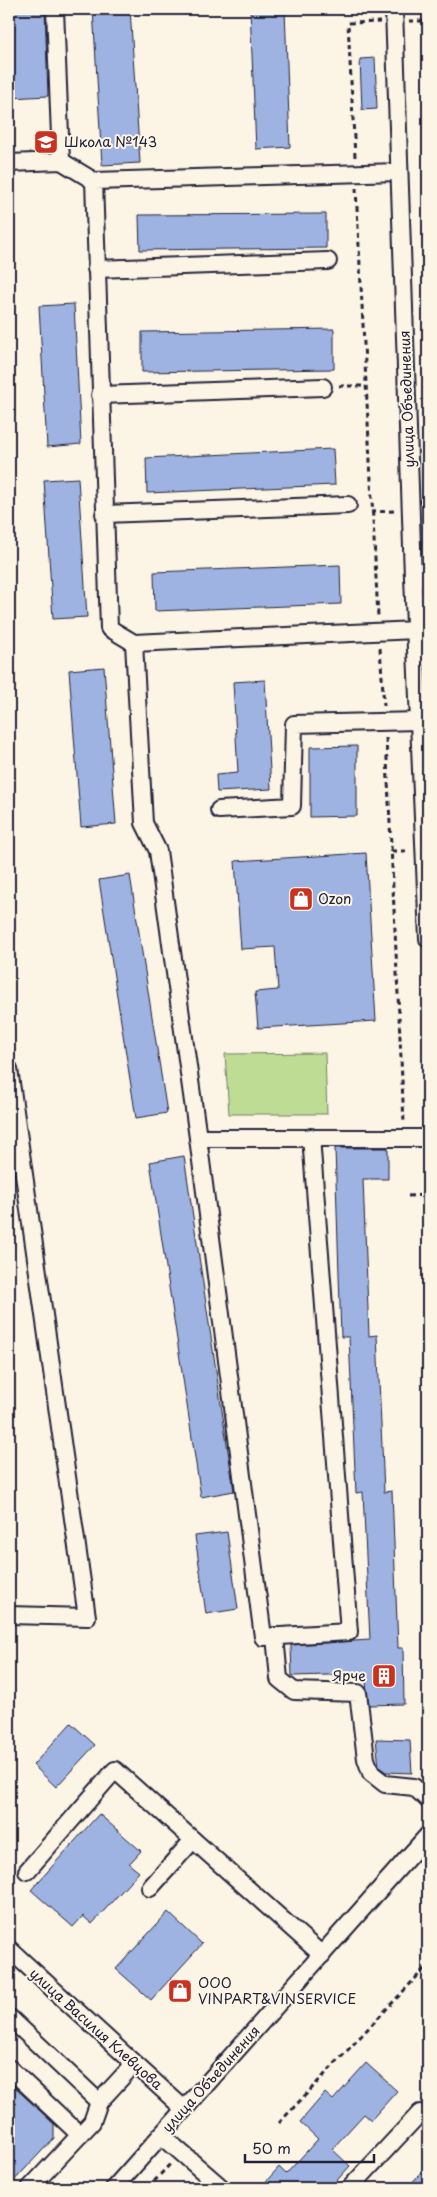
<svg xmlns="http://www.w3.org/2000/svg" width="437" height="2197" font-family="'Playpen Sans',sans-serif">
  <rect width="100%" height="100%" fill="#fcf5e5"/>
  <filter id="ink" filterUnits="userSpaceOnUse"><feTurbulence type="fractalNoise" baseFrequency=".02" numOctaves="2"/><feDisplacementMap in="SourceGraphic" scale="10" xChannelSelector="R" yChannelSelector="G"/><feConvolveMatrix kernelMatrix="1 2 1 2 8 2 1 2 1" color-interpolation-filters="sRGB"/></filter>
  <g filter="url(#ink)">
    <polygon fill="#bfdc94" stroke="#707f68" points="325,1053 327,1114 229,1114 225,1054"/>
    <g fill="#9eb3e1" stroke="#22223b">
      <polygon points="9,9 45,9 48,96 10,98"/>
      <polygon points="93,9 130,9 140,163 102,165"/>
      <polygon points="250,9 285,9 290,147 256,149"/>
      <polygon points="375,58 377,109 362,110 360,59"/>
      <polygon points="326,214 326,248 140,250 139,215"/>
      <polygon points="74,304 81,444 47,447 39,306"/>
      <polygon points="334,329 334,369 142,372 142,332"/>
      <polygon points="333,449 335,485 147,493 146,458"/>
      <polygon points="78,478 87,617 53,619 44,480"/>
      <polygon points="340,565 341,604 155,611 154,572"/>
      <polygon points="104,667 116,824 81,827 69,670"/>
      <polygon points="265,680 271,789 217,792 216,775 238,773 233,682"/>
      <polygon points="357,746 357,816 310,817 310,747"/>
      <polygon points="366,853 376,1021 258,1028 255,992 278,990 275,947 241,949 235,861"/>
      <polygon points="130,875 167,1113 136,1118 99,880"/>
      <polygon points="335,1148 388,1148 388,1179 363,1179 369,1336 377,1335 384,1492 392,1491 398,1648 403,1648 404,1704 369,1705 365,1674 292,1676 291,1645 370,1640 363,1492 356,1493 349,1337 341,1337"/>
      <polygon points="184,1156 234,1491 201,1497 150,1162"/>
      <polygon points="227,1532 238,1609 206,1614 195,1536"/>
      <polygon points="71,1723 95,1745 56,1787 33,1765"/>
      <polygon points="376,1739 410,1740 412,1773 386,1772 379,1767"/>
      <polygon points="99,1814 141,1851 129,1864 139,1872 92,1924 83,1916 73,1927 31,1890"/>
      <polygon points="168,1912 202,1944 151,2000 116,1969"/>
      <polygon points="366,2063 397,2091 371,2120 364,2114 332,2149 350,2166 330,2188 260,2188 279,2167 286,2174 318,2139 300,2122 325,2093 333,2100"/>
      <polygon points="9,2082 54,2124 54,2138 9,2186"/>
      <polygon points="428,2165 428,2188 407,2188"/>
    </g>
    <g fill="none" stroke-linecap="round" stroke-linejoin="round">
      <defs>
        <g id="minor">
          <polyline points="55,9 61,161"/>
          <polyline points="394,9 413,577 428,939"/>
          <polyline points="9,163 61,161 94,181"/>
          <polyline points="96,269 328,261"/>
          <polyline points="100,395 323,387"/>
          <polyline points="104,514 348,505"/>
          <polyline points="413,577 428,576"/>
          <polyline points="416,630 134,643 144,823 158,851 198,1138 428,1138"/>
          <polyline points="134,643 109,628 94,181 399,172"/>
          <polyline points="219,810 292,806 294,724 419,721"/>
          <polyline points="9,1069 87,1617 9,1615"/>
          <polyline points="198,1138 263,1637 349,1632 311,1137"/>
          <polyline points="275,1636 279,1679 294,1691 358,1693 366,1759 371,1773 385,1784 414,1787 428,1800"/>
          <polyline points="27,1871 115,1770 322,1955"/>
          <polyline points="150,1888 193,1840"/>
          <polyline points="9,1949 184,2109"/>
          <polyline points="9,2017 99,2102 134,2064"/>
          <polyline points="9,2068 80,2135"/>
          <polyline points="161,2135 222,2188"/>
          <polyline points="30,2188 92,2122 99,2102"/>
          <polyline points="114,2188 428,1835"/>
          <polyline points="350,2188 420,2113"/>
        </g>
      </defs>
      <use href="#minor" stroke="#22223b" stroke-width="20"/>
      <g stroke="#22223b" stroke-width="3" stroke-dasharray="5 4" stroke-linecap="butt">
        <polyline points="409,21 428,21"/>
        <polyline points="355,157 348,23 380,22"/>
        <polyline points="356,188 378,617"/>
        <polyline points="339,386 365,386"/>
        <polyline points="371,512 395,511"/>
        <polyline points="380,648 384,706"/>
        <polyline points="386,738 404,1123"/>
        <polyline points="392,851 410,851"/>
        <polyline points="408,1196 428,1195"/>
        <polyline points="426,1597 428,1597"/>
        <polyline points="279,2123 428,1965"/>
        <polyline points="148,2188 171,2163"/>
      </g>
      <use href="#minor" stroke="#fcf5e5" stroke-width="16"/>
    </g>
  </g>
  <defs>
    <symbol id="school-square" viewBox="-11 -11 22 22"><rect x="-9" y="-9" width="18" height="18" rx="4" fill="#c8321e" stroke="#fcf5e5"/><path d="M0-5L7-2L0 1L-7-2ZM-4 1L0 2.5L4 1V4Q0 6-4 4Z" fill="#fff"/></symbol>
    <symbol id="shop-square" viewBox="-11 -11 22 22"><rect x="-9" y="-9" width="18" height="18" rx="4" fill="#c8321e" stroke="#fcf5e5"/><path d="M-5-2.5h2.3a2.7 3.5 0 0 1 5.4 0H5L5.5 6h-11ZM-1.5-2.5h3a1.5 2.3 0 0 0-3 0Z" fill="#fff"/></symbol>
    <symbol id="building-square" viewBox="-11 -11 22 22"><rect x="-9" y="-9" width="18" height="18" rx="4" fill="#c8321e" stroke="#fcf5e5"/><path d="M-4-6H4V6H1V3H-1V6H-4ZM-2.5-4.3h1.7v1.8h-1.7ZM.8-4.3h1.7v1.8H.8ZM-2.5-1h1.7V.8h-1.7ZM.8-1h1.7V.8H.8Z" fill="#fff"/></symbol>
  </defs>
  <g fill-rule="evenodd">
    <use href="#school-square" x="32" y="128" width="28" height="28"/>
    <use href="#shop-square" x="287" y="885" width="28" height="28"/>
    <use href="#building-square" x="370" y="1662" width="28" height="28"/>
    <use href="#shop-square" x="166" y="1977" width="28" height="28"/>
  </g>
  <g text-anchor="middle" stroke-width="4" stroke-linejoin="round" paint-order="stroke">
    <g font-size="14" fill="#22223b" stroke="#fcf5e5" text-anchor="start">
      <text x="64" y="147">Школа №143</text>
      <text x="318" y="904">Ozon</text>
      <text x="366" y="1681" text-anchor="end">Ярче</text>
      <text x="198" y="1988">ООО<tspan x="198" dy="16">VINPART&amp;VINSERVICE</tspan></text>
    </g>
    <g font-size="14" fill="#22223b" stroke="#fcf5e5">
      <text transform="translate(407 399) rotate(-92)" y="5">улица Объединения</text>
      <text transform="translate(96 2029) rotate(42)" y="5">улица Василия Клевцова</text>
      <text transform="translate(211 2079) rotate(-48)" y="5">улица Объединения</text>
    </g>
  </g>
  <rect width="437" height="2197" fill="none" stroke="#fcf5e5" stroke-width="30"/>
  <rect x="15" y="15" width="407" height="2167" fill="none" stroke="#22223b" stroke-width="2" filter="url(#ink)"/>
  <path d="M245 2154v8h129v-8" fill="none" stroke="#22223b" stroke-width="2.5"/>
  <text x="252" y="2154" font-size="15" fill="#22223b" stroke="#fcf5e5" stroke-width="4" paint-order="stroke">50 m</text>
</svg>
